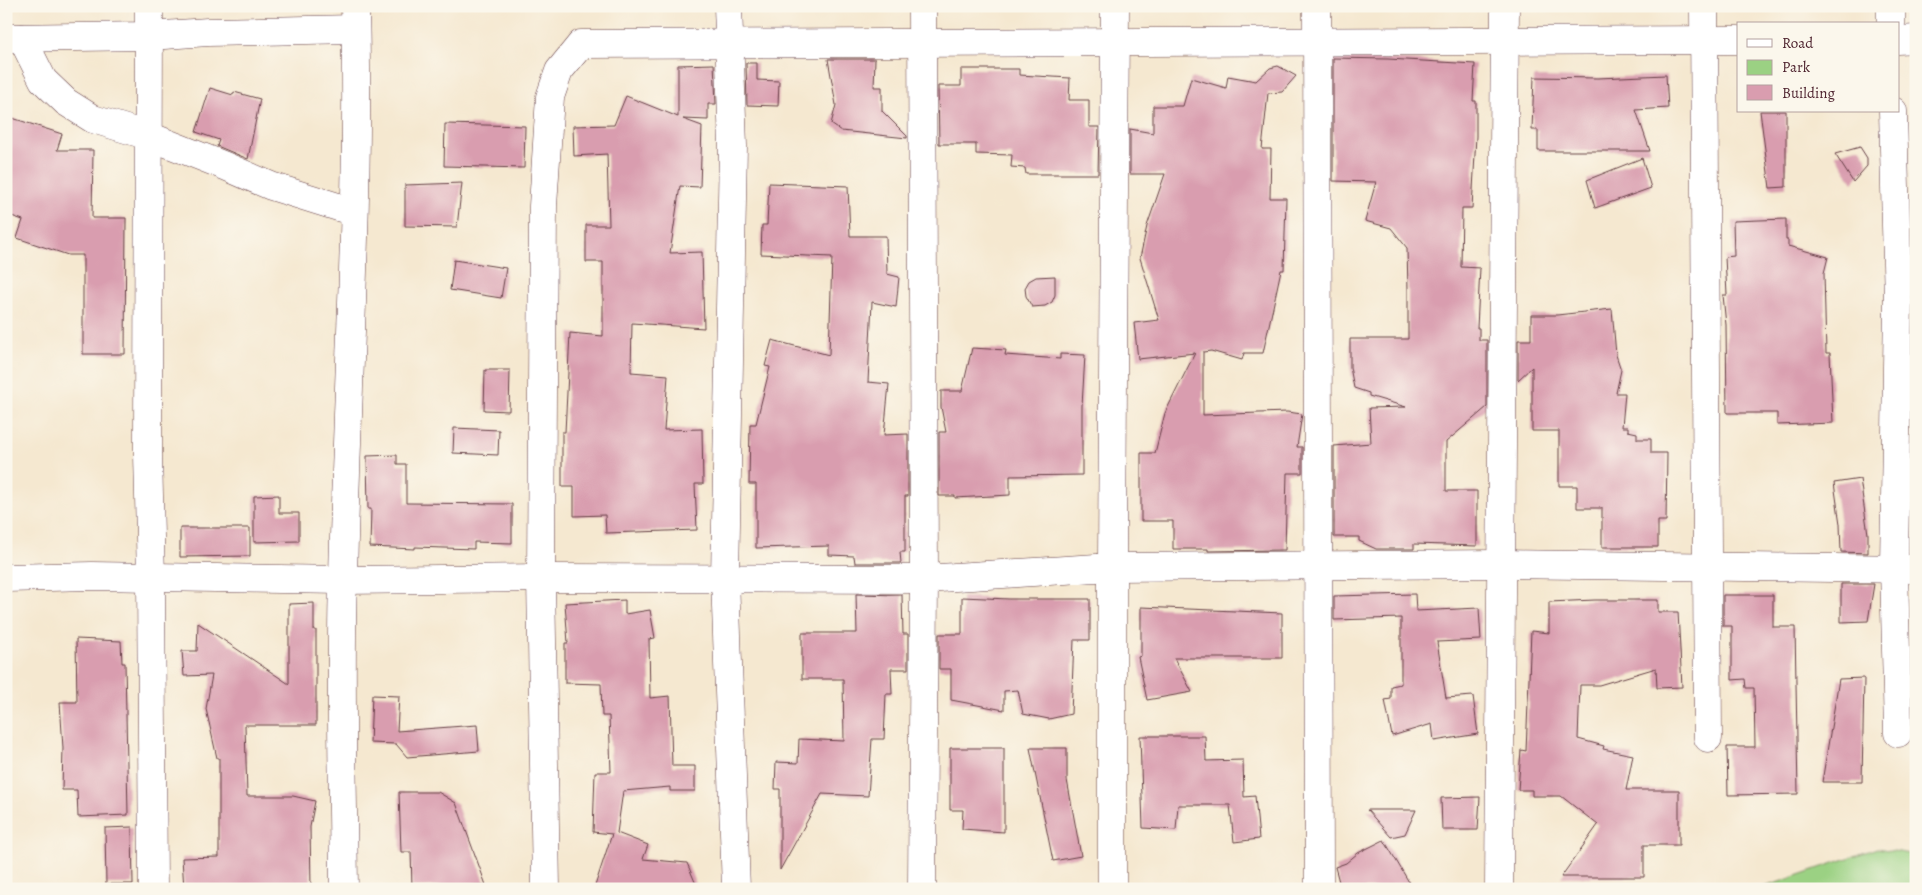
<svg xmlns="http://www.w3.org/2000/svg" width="1922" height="895" font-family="Alegreya,serif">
  <rect width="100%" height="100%" fill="#fbf7ec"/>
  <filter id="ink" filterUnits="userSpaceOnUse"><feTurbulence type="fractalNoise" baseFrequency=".02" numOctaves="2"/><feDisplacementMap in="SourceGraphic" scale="10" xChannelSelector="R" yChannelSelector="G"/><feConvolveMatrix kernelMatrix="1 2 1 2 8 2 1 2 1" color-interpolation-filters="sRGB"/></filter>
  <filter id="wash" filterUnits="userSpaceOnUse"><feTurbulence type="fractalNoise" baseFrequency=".0096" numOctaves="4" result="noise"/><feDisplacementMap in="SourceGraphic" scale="20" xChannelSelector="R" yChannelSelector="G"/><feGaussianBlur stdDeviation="1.12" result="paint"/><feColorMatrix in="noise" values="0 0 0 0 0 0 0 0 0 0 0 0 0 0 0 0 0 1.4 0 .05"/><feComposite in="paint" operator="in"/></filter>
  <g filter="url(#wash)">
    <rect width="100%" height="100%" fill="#f5e8d0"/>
    <polygon fill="#9bd183" stroke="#727857" points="1877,848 1916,855 1916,889 1759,889"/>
    <g id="blocks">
      <g fill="#d99daf">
        <polygon points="1333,58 1388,59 1475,64 1473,101 1476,101 1476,136 1472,208 1462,208 1461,267 1480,268 1477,328 1479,328 1479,340 1487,340 1487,407 1446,442 1446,491 1477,491 1477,546 1414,544 1414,549 1376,549 1359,541 1359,537 1334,537 1334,446 1371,443 1369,408 1406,407 1369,396 1369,393 1354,388 1350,367 1350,339 1408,339 1408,290 1407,248 1391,228 1365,221 1376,182 1333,181"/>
        <polygon points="828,59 875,59 874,87 882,87 882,111 907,136 907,138 841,131 831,124 836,105"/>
        <polygon points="746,63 757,63 757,80 779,81 778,106 747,105"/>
        <polygon points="714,64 716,104 708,104 708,120 683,119 702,126 700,187 680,186 670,253 702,252 704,328 632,323 631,372 668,375 664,430 702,429 703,484 695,484 697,530 606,533 605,515 574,516 574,487 562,487 562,432 565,432 570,333 603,336 603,262 586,262 586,225 609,225 607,154 574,156 573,126 614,125 626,96 678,117 678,65"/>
        <polygon points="1278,66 1296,76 1282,92 1268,93 1262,149 1271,149 1270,198 1286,198 1284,270 1281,270 1263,353 1244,353 1242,360 1211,351 1203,352 1203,415 1287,412 1302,414 1297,447 1302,447 1302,473 1287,473 1285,550 1208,551 1208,549 1173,549 1173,521 1141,521 1141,453 1155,453 1165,413 1195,353 1138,359 1134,323 1159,320 1140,258 1147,226 1165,174 1130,174 1130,129 1153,133 1153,106 1183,106 1191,78 1226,88 1228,76 1256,81 1270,68"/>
        <polygon points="961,69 1019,69 1019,75 1070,78 1069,100 1089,100 1089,127 1099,127 1098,174 1026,174 1025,168 1011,167 1012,155 976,154 976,144 939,144 938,86 961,86"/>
        <polygon points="1666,75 1668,108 1636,110 1650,151 1538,151 1538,130 1532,130 1534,77 1598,78"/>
        <polygon points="210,88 233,95 234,92 260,99 248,159 217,146 219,140 196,132"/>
        <polygon points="1760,111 1786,111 1786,187 1770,188"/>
        <polygon points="6,116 62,134 57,150 93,150 92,218 126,218 125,354 83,354 83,255 68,255 17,238 23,220 6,214"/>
        <polygon points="445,124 525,126 524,168 444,166"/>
        <polygon points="1860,147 1867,158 1867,166 1853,182 1835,154"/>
        <polygon points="1642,158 1651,188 1595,208 1587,180"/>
        <polygon points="462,183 457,227 405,226 405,185"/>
        <polygon points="769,183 848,186 850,236 886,236 887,274 899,277 896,307 872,302 868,382 889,384 884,435 908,434 908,496 905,496 905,552 900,552 901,563 855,563 854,556 829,555 829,546 756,548 756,484 749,484 750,424 756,424 770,367 765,366 772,340 829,355 832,257 761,254 762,225 767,225"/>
        <polygon points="1786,219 1786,240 1788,240 1788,246 1828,257 1824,273 1826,353 1830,353 1833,423 1777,425 1777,413 1727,413 1726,325 1723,295 1727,295 1725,257 1734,256 1733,221"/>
        <polygon points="454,260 506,268 501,298 450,290"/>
        <polygon points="1055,276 1055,295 1052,302 1045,306 1032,307 1026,296 1025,288 1029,281 1036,277"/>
        <polygon points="1612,309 1616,355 1621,370 1616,393 1625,393 1622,427 1628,427 1628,431 1637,433 1637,439 1651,439 1651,453 1667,453 1666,521 1658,521 1658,547 1602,547 1602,508 1577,508 1577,486 1559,486 1559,431 1532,431 1532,367 1518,380 1518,340 1531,340 1531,315 1557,315"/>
        <polygon points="972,348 1006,350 1005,355 1060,359 1060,354 1085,355 1082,406 1082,475 1010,476 1010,495 955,498 955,496 939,496 939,432 946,432 941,407 941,391 962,391"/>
        <polygon points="485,370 510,370 509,411 484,410"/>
        <polygon points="454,428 499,430 498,455 453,453"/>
        <polygon points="397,455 397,464 406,464 406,503 512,504 512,543 474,542 474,549 415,547 415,549 370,547 371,509 368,509 367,456"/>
        <polygon points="1860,479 1868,534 1868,553 1841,552 1840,524 1834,483"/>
        <polygon points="279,495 279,513 299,513 299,541 254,542 254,496"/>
        <polygon points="180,528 250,528 250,556 180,557"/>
        <polygon points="1841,584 1874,584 1868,621 1841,622"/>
        <polygon points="856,594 902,595 903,634 908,634 908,669 891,669 892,694 886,694 884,739 872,739 868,796 822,794 780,870 780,789 775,789 776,762 798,763 799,739 844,741 843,679 802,679 802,633 857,633"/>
        <polygon points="1415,594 1416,611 1479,608 1481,640 1437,642 1446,698 1473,696 1478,734 1434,741 1432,724 1392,736 1385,700 1391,699 1391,686 1401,684 1401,618 1334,620 1334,596"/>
        <polygon points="1723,595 1773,595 1773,627 1795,627 1798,794 1728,795 1727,747 1755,747 1754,688 1746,688 1745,679 1732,680 1732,626 1723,626"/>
        <polygon points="962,597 1009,599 1090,599 1090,640 1074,640 1071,714 1049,719 1023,714 1018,690 1004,691 1004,710 951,700 951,669 939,669 939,634 962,634"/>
        <polygon points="625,600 625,614 650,610 655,638 649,639 650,698 670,696 672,766 695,766 695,791 670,791 670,787 623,791 617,833 648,845 643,859 687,863 698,889 594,889 612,834 593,832 595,772 611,772 609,716 602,716 601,684 565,683 565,643 568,643 565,603"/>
        <polygon points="1595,600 1658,600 1658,612 1678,612 1682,687 1657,688 1656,668 1599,685 1580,685 1578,739 1604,746 1603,749 1633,755 1626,790 1679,790 1679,845 1644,845 1644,877 1561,877 1598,825 1561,796 1532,796 1532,790 1518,790 1521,750 1526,751 1531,631 1549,633 1549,602"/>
        <polygon points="314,603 314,630 316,630 316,725 245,725 247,796 293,796 315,801 310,827 311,888 184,889 182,858 219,857 219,758 217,758 206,709 212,675 184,676 182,651 197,651 198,623 289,684 289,604"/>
        <polygon points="1141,607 1282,613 1282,658 1174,658 1192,692 1147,700 1138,657 1141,656"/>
        <polygon points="76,639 121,641 122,663 125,663 128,815 78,817 77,790 62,790 63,748 60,702 77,702"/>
        <polygon points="1864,678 1862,782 1822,782 1839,679"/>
        <polygon points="372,695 399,696 397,731 477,725 479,751 407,757 396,744 370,743"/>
        <polygon points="1140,736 1205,736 1206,761 1243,760 1244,797 1255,796 1259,839 1234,842 1230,805 1178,805 1176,830 1143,828"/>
        <polygon points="950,748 1004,748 1004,832 962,829 963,810 950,810"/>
        <polygon points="1030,748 1067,748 1067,780 1081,856 1053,861"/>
        <polygon points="399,792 438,792 456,803 486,885 412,887 411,852 401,852"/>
        <polygon points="1480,797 1478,830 1442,830 1441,798"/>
        <polygon points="1367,810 1416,810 1405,834 1391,837"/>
        <polygon points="132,827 133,884 106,884 105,828"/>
        <polygon points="1384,840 1413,889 1341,889 1335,867 1346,863 1358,853"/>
      </g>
    </g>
  </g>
  <g filter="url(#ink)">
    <use href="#blocks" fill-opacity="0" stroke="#643d44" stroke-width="1"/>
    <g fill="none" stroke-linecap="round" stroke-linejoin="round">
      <defs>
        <g id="minor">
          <polyline points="149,6 148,454 151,578 153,889"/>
          <polyline points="728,6 733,146 725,578 736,889"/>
          <polyline points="1317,6 1319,889"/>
          <polyline points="1704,6 1708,738"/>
          <polyline points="1891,24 1891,6"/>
          <polyline points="6,38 149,36 208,32 355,29"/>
          <polyline points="22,38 43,80 66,102 93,119 149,136 225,166 271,186 354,212"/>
          <polyline points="1898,40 1916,39"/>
          <polyline points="1893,111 1898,301 1894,567 1898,733"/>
          <polyline points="6,578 92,576 342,580 541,578 924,579 1112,567 1501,564 1916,569"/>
          <path d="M 344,889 C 343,785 340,682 343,578 C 347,388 360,197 355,6"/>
          <polyline points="546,889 541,578 543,206 550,97 559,71 581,44 1738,40"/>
          <polyline points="922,889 924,579 922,6"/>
          <polyline points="1112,889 1112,567 1115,6"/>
          <polyline points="1499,889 1505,6"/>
        </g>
      </defs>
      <use href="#minor" stroke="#643d44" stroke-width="29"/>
      <use href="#minor" stroke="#fff" stroke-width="28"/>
    </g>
  </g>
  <rect width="1922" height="895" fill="none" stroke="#fbf7ec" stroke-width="25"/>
  <rect x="1737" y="22" width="162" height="90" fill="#fbf7ec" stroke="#b4a19f"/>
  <rect x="1747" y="39" width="25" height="8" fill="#ffffff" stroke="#b4a19f"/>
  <text x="1782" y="48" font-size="15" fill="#4a1f2b">Road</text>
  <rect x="1747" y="60" width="25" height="15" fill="#9bd183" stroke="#b4a19f"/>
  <text x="1782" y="72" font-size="15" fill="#4a1f2b">Park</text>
  <rect x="1747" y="85" width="25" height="15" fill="#d99daf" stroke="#b4a19f"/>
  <text x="1782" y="98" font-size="15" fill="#4a1f2b">Building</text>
</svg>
